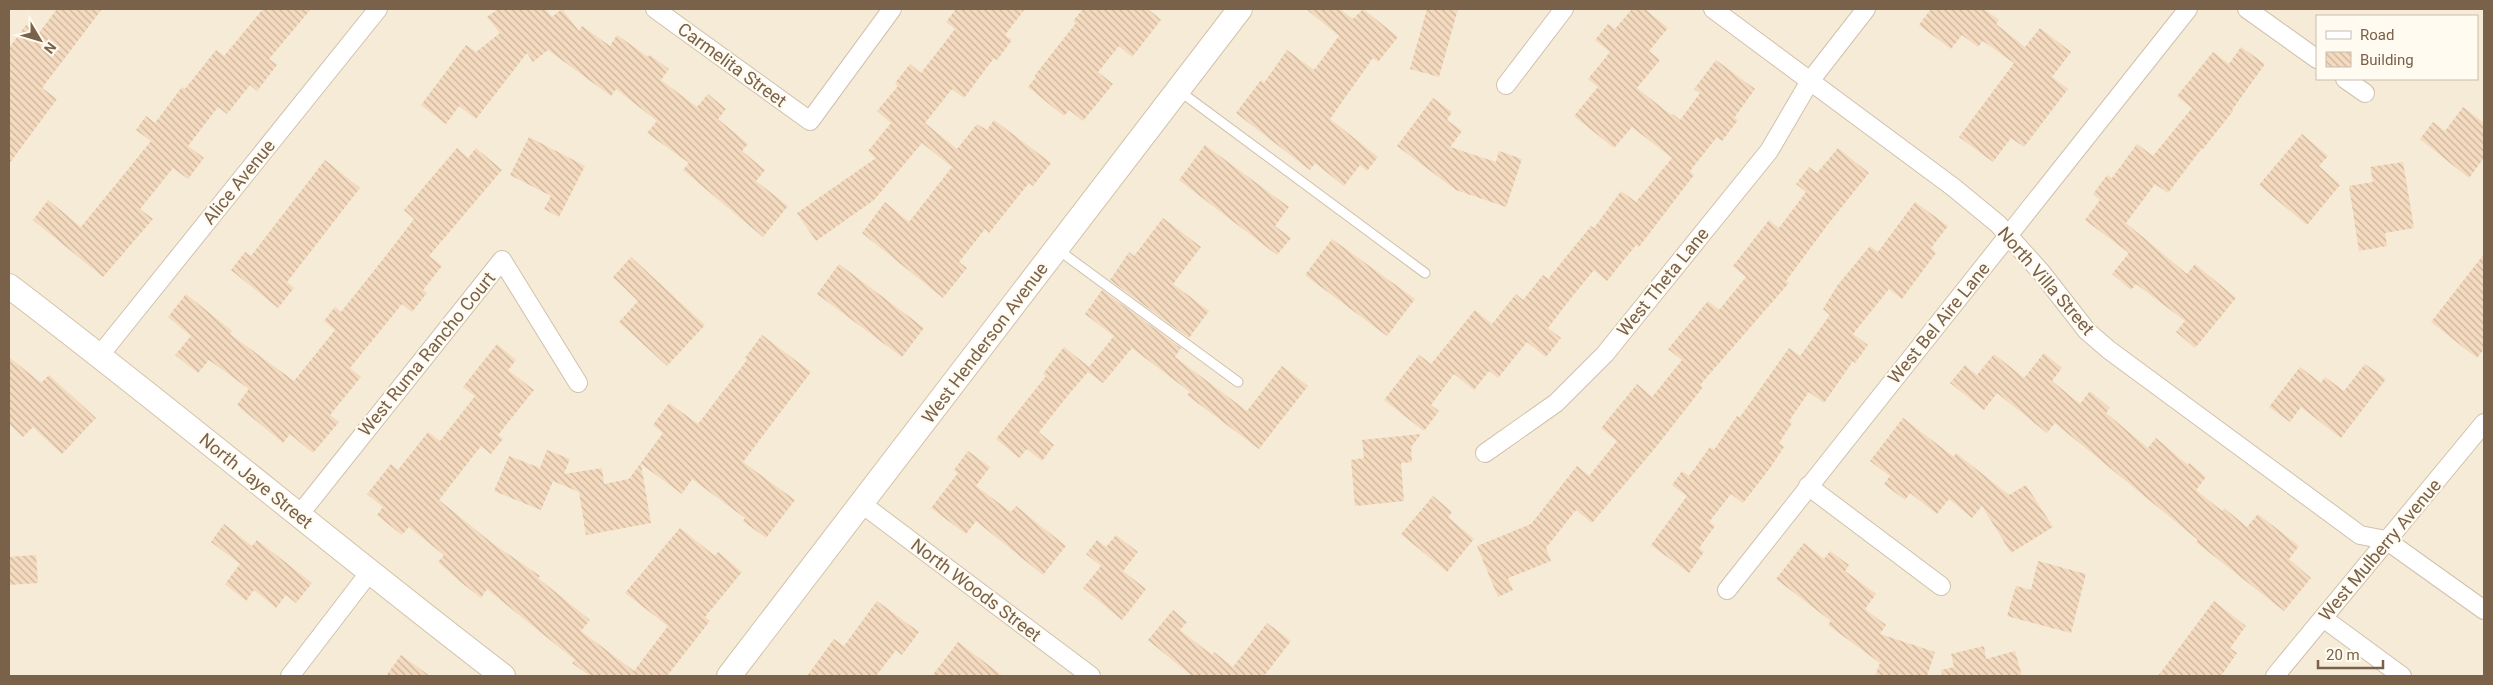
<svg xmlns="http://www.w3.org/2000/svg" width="2493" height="685" font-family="Roboto,sans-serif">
  <defs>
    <pattern id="building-back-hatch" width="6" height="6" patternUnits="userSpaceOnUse" patternTransform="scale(1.25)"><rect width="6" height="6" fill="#f4dabf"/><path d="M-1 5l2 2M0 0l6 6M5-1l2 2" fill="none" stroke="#cbb49d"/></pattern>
  </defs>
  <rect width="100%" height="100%" fill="#fdf8e9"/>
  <path fill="#f6ebd6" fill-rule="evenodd" d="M 9,9 L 2484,9 L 2484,676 L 9,676 ZM 2317,16 L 2477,16 L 2477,79 L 2317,79 Z"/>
  <g fill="url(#building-back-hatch)">
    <polygon points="57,9 102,9 42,88 57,99 9,164 9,48 26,25 38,34"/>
    <polygon points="263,9 311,9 269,59 277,65 257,91 250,85 227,114 218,107 188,146 204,158 188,179 173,168 140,209 153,219 103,277 33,220 48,200 81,227 151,141 136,130 146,116 155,123 182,87 185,89 216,50 224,56"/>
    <polygon points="498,9 545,9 552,17 562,9 579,31 582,26 610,46 617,35 648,57 650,55 669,69 661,80 697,107 708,94 726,109 718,119 748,144 742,151 765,170 756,181 788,206 763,237 683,170 689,163 647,133 657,121 616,89 611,96 548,50 533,62 527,53 476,119 459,106 446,124 421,105 466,45 476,52 500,33 487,17"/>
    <polygon points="956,9 1025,9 1005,35 1012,40 997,60 994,58 964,98 952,89 925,123 957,149 977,124 987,130 994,120 1051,163 1033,186 1029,183 989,233 985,229 959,262 967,268 943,298 862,233 885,202 909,222 952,167 922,143 874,200 816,241 797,213 876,158 868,151 891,123 877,111 898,86 895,83 910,64 921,73 955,29 946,22"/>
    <polygon points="1083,9 1148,9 1161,20 1132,57 1119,46 1098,72 1113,84 1083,121 1069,110 1064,116 1028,87 1036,77 1035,75 1076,23 1073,21"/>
    <polygon points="1306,9 1340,9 1353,19 1363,9 1398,37 1378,62 1373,58 1330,119 1378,157 1367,171 1360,165 1344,186 1315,163 1310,170 1236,113 1261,80 1264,83 1287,50 1314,70 1339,36"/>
    <polygon points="1427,9 1458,9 1439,77 1410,69"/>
    <polygon points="1632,9 1645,9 1668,28 1649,51 1660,60 1637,88 1671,115 1673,114 1680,120 1700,93 1694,89 1716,60 1755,89 1734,118 1738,120 1722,141 1717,137 1690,171 1694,175 1639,247 1636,245 1607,281 1594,270 1571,298 1548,328 1561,338 1546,357 1527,342 1498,378 1489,371 1474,390 1454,374 1431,405 1439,411 1424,431 1384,400 1419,355 1431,364 1475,310 1492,324 1516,294 1523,300 1543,275 1548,279 1591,226 1594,228 1621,191 1636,202 1672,158 1632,127 1614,148 1574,116 1598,87 1588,79 1610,52 1595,40 1608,24 1615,29"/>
    <polygon points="1931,9 1984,9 1999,20 1996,24 2025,47 2040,28 2071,52 2052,77 2068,89 2024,147 2011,138 1993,162 1959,137 2014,63 1983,41 1978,47 1962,35 1951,49 1919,25"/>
    <polygon points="2241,47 2265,64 2232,110 2233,111 2203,149 2202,148 2168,193 2155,184 2126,223 2187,274 2195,264 2236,298 2195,348 2176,332 2185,321 2136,284 2131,290 2112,274 2129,253 2085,220 2100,200 2093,194 2107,175 2112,178 2137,144 2153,156 2192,108 2177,96 2213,52 2229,64"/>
    <polygon points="1433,98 1452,112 1447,120 1462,131 1450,147 1496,162 1499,151 1522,159 1506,207 1456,190 1397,146"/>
    <polygon points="2463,107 2484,123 2484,158 2469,178 2420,139 2433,122 2445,131"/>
    <polygon points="2302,134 2328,156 2319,166 2340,185 2307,225 2259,185"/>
    <polygon points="529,137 585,166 559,217 544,209 551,196 510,175"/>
    <polygon points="1205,145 1289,207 1275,226 1291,238 1277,255 1179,180"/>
    <polygon points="457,148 468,158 476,148 502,170 429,256 442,266 423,290 427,293 412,312 402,304 350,368 361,377 330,415 339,422 313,453 290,434 283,443 237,405 249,389 209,360 198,373 175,355 191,336 168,317 186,294 232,331 230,334 294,381 335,330 324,321 335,307 341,312 388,253 414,219 404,210"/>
    <polygon points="1838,148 1869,173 1829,223 1786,281 1789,283 1700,385 1703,387 1656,447 1592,523 1576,510 1546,548 1551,561 1508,578 1513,590 1498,597 1477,546 1531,524 1577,466 1589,476 1617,441 1601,428 1637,384 1652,397 1682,360 1668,349 1708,301 1719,310 1746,277 1733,266 1769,220 1779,228 1806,192 1796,184 1809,167 1817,173"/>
    <polygon points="325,160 360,188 287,282 294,288 278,308 231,270 245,252 251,256"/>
    <polygon points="2403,162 2414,228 2385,233 2387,246 2359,251 2349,186 2373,182 2370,167"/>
    <polygon points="1915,202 1948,226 1931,248 1936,253 1902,299 1889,289 1853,334 1868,345 1855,363 1853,361 1824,403 1809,392 1789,421 1792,423 1779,443 1784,447 1770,468 1743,503 1731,494 1709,522 1715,526 1699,548 1704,552 1689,573 1651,545 1687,496 1672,485 1682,471 1689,476 1710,447 1714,450 1737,416 1740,417 1789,348 1800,356 1830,315 1823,309 1837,286 1870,246 1878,252"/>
    <polygon points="1163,218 1201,247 1173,284 1209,311 1189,338 1110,280 1129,252 1134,256"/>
    <polygon points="1332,239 1415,299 1387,336 1305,275"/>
    <polygon points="2484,254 2484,349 2477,358 2431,322"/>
    <polygon points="631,257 705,325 667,366 619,322 638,301 613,277"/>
    <polygon points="839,264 924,328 902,357 817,294"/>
    <polygon points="1102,290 1181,348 1175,357 1247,411 1282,366 1308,386 1259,449 1187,395 1190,392 1132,348 1103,383 1088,372 1069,394 1039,432 1054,445 1042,461 1027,449 1019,458 996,439 1046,376 1043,374 1064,347 1089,367 1114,336 1085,314"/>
    <polygon points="762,335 811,372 743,462 795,500 766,538 743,521 745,518 692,479 682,494 641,464 651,523 586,535 579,492 553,481 541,510 494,491 509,456 540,468 547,450 570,459 564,474 602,468 604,484 629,479 663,433 653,425 669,403 698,424 747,360 745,358"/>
    <polygon points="497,344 516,360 508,370 534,390 498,435 503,439 491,454 481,446 439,500 492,543 540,576 538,578 590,620 581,631 634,671 668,626 625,593 680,528 715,556 718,552 742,572 705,617 710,621 667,676 590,676 572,663 575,660 487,589 481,598 462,583 438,562 444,555 409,527 402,535 377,515 383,507 367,494 391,464 398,470 428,432 440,441 475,396 463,387"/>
    <polygon points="2044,353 2062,368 2052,381 2080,404 2090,391 2110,408 2106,413 2148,448 2156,438 2188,465 2189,463 2206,477 2196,490 2222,511 2224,508 2247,527 2258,514 2299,546 2289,559 2311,578 2284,611 2196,542 2198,540 2055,423 2047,433 1997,393 1984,410 1950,383 1965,365 1977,375 1994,354 2024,378"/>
    <polygon points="9,357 41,383 49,375 96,418 62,454 33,427 23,437 9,424"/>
    <polygon points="2365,364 2386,379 2341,438 2301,407 2290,422 2269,407 2300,367 2321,383 2325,377 2344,391"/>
    <polygon points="1903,418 1954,457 1956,453 2009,495 2026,485 2053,527 2011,553 1982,506 1972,518 1949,499 1937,514 1910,493 1905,500 1884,484 1890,476 1870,461"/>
    <polygon points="1421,434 1411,447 1412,462 1401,463 1404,501 1355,506 1351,460 1364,458 1362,440"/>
    <polygon points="968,451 990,467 976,486 1011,512 1016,506 1066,546 1043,575 976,521 966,534 931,508 958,473 954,470"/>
    <polygon points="1433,496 1452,512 1448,517 1474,539 1447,572 1401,534"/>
    <polygon points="224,524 252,546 257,540 312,583 296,603 286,595 276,608 254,590 246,601 225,584 240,564 211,542"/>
    <polygon points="1116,535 1138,552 1123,571 1146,589 1122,620 1083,588 1101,566 1086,554 1097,540 1106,547"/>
    <polygon points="1804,543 1824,559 1830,551 1849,565 1845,571 1876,594 1865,609 1886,625 1880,634 1935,652 1927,676 1875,676 1880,663 1828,625 1831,621 1776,579"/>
    <polygon points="36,555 38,583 9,585 9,557"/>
    <polygon points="2038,561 2086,574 2071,633 2007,616 2016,586 2031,590"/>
    <polygon points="877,601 919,632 902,655 896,650 876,676 807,676 834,639 844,646"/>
    <polygon points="2214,601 2246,626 2230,648 2237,653 2221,676 2158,676"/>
    <polygon points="1173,610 1187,622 1180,630 1212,655 1214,652 1233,667 1267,623 1291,641 1264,676 1192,676 1148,640"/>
    <polygon points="958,642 1003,676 932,676"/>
    <polygon points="1984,646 1986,659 2015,651 2022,676 1942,676 1941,670 1954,667 1951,654"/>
    <polygon points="401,655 430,676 386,676"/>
  </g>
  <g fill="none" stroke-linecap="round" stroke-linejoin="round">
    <defs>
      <g id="lane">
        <polyline points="1178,90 1425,273"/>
        <polyline points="1057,249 1238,382"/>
      </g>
      <g id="street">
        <polyline points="655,9 810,121 892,9"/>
        <polyline points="1713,9 1953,187 1998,224 2041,272 2087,331 2109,350 2360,535 2386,540 2484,610"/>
        <polyline points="2247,9 2317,59"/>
        <polyline points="2345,79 2365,93"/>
        <polyline points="1506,85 1564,9"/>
        <polyline points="100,355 378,9"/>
        <polyline points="1485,453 1556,403 1605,354 1769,151 1810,81 1866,9"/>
        <polyline points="1808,486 1941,586"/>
        <polyline points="862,504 1091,676"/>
        <polyline points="299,515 502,260 578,383"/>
        <polyline points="1727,590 2188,9"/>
        <polyline points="2323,618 2402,676"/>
        <polyline points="290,676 369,573"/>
        <polyline points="2275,676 2484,423"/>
      </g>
      <g id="secondary">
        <path d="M 9,286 C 176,413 336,548 503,676"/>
        <polyline points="729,676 1240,9"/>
      </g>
    </defs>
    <use href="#lane" stroke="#d1c1ad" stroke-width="11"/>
    <use href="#street" stroke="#d1c1ad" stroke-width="20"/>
    <use href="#secondary" stroke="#d4c2aa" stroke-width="26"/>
    <use href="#lane" stroke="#fff" stroke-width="9"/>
    <use href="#street" stroke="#fff" stroke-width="18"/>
    <use href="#secondary" stroke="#fff" stroke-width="24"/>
  </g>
  <g text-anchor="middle" stroke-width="4.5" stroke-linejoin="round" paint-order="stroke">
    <g font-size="18" fill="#7a614a" stroke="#fffbf0">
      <text transform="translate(732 65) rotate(36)" y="6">Carmelita Street</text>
      <text transform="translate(239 182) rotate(-51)" y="6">Alice Avenue</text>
      <text transform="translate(2046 281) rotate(49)" y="6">North Villa Street</text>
      <text transform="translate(1663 282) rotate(-51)" y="6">West Theta Lane</text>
      <text transform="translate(1939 323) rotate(-51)" y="6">West Bel Aire Lane</text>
      <text transform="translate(985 343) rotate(-53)" y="6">West Henderson Avenue</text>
      <text transform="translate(427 354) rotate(-51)" y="6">West Ruma Rancho Court</text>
      <text transform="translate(256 481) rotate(39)" y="6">North Jaye Street</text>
      <text transform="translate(2380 550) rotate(-50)" y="6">West Mulberry Avenue</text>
      <text transform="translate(976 590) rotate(37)" y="6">North Woods Street</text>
    </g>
  </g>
  <rect width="2493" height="685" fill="none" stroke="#7a614a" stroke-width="20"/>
  <rect x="2316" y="15" width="162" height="65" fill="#fffbf0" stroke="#cabdae"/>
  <rect x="2326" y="31" width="25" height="8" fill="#ffffff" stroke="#cabdae"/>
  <text x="2360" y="40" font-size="15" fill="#7a614a">Road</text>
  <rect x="2326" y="52" width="25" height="15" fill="url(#building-back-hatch)" stroke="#cabdae"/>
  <text x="2360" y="65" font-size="15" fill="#7a614a">Building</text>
  <g transform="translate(40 40) rotate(128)" stroke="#fffbf0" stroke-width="4" paint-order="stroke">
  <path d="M0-4L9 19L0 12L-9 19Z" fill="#7a614a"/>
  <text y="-8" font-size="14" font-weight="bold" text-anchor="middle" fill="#7a614a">N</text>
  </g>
  <path d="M2318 660v8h65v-8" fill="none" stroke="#7a614a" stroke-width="2.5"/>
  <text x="2326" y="660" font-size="15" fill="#7a614a" stroke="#fffbf0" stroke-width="4" paint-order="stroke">20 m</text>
</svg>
